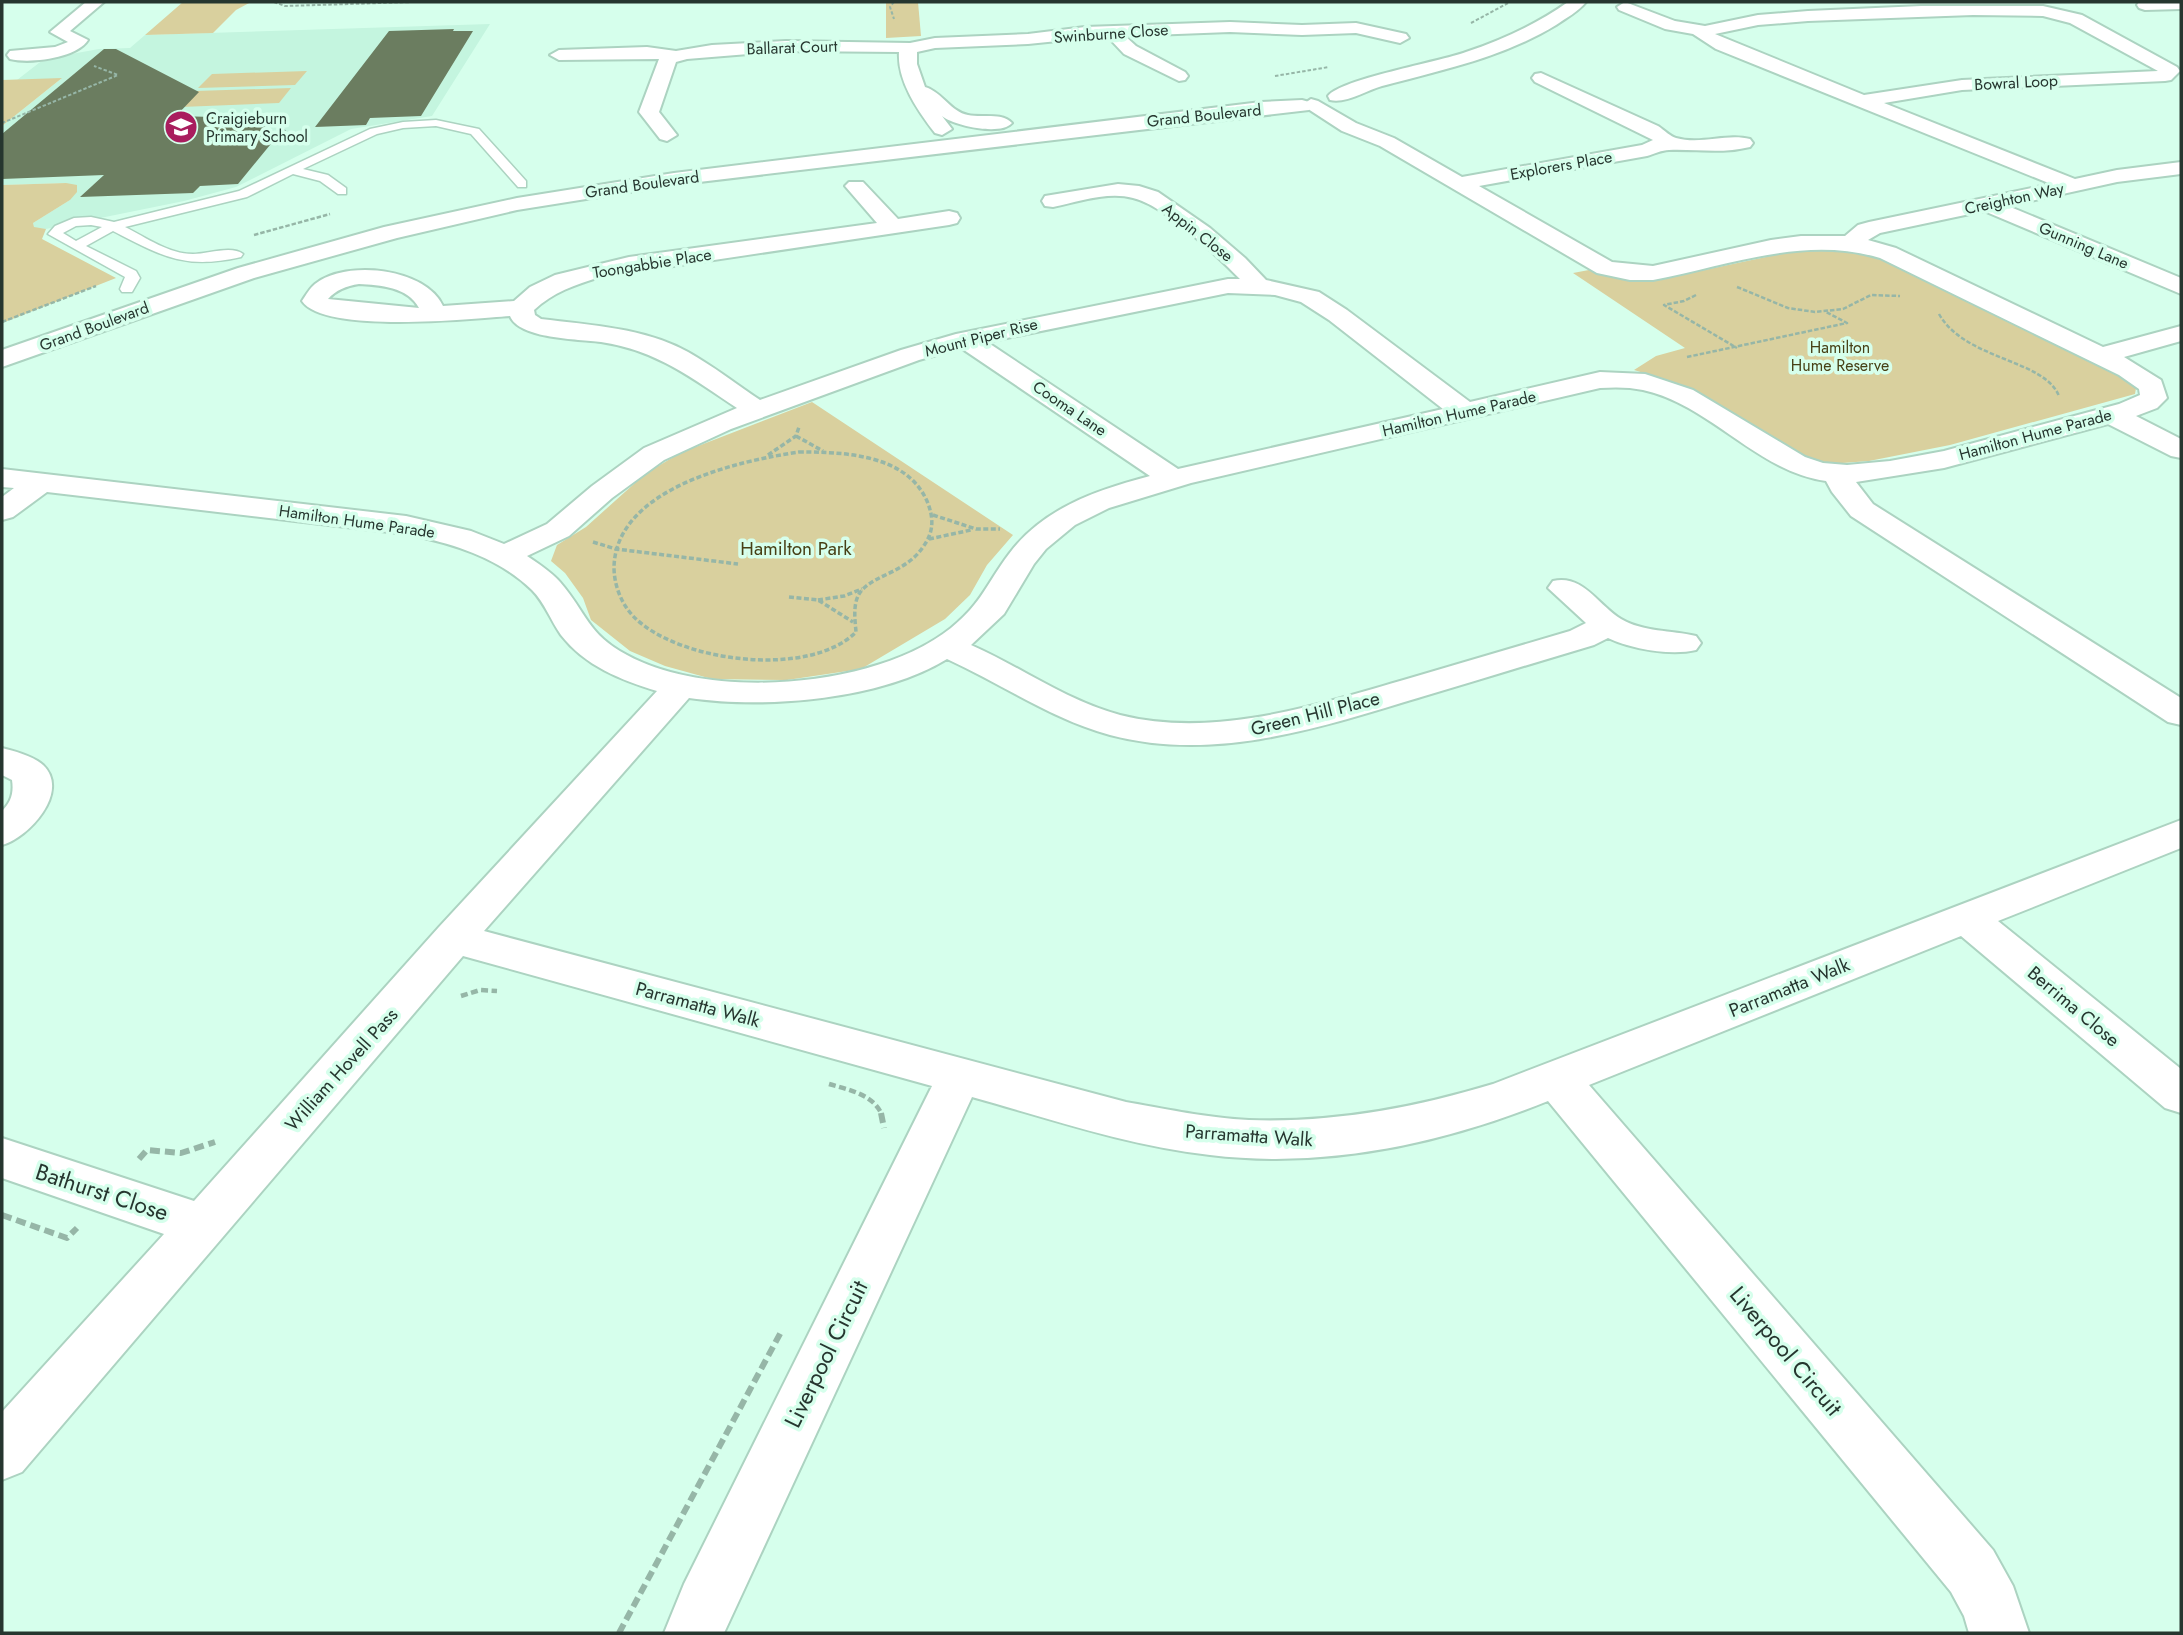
<svg xmlns="http://www.w3.org/2000/svg" width="2183" height="1635" font-family="Jost,sans-serif">
  <rect width="100%" height="100%" fill="#d6ffec"/>
  <polygon fill="#c4f5df" points="490,24 432,116 351,129 236,187 184,201 46,229 34,228 33,223 70,200 66,183 2,185 2,126 61,79 17,80 44,59 99,49 130,48 145,35"/>
  <g fill="#d9d09e">
    <polygon points="183,2 251,2 236,10 213,33 145,35"/>
    <polygon points="886,2 918,2 921,36 886,38"/>
    <polygon points="307,71 295,85 198,88 212,74"/>
    <polygon points="62,78 2,126 2,80"/>
    <polygon points="291,88 279,103 181,107 196,91"/>
    <polygon points="66,183 77,185 77,192 70,200 33,223 34,227 46,229 42,239 116,278 2,323 2,185"/>
    <polygon points="1823,245 1863,249 2121,374 2136,388 2135,394 1950,445 1869,461 1829,464 1793,453 1680,384 1634,370 1656,356 1685,348 1573,273 1589,270 1623,280 1662,279"/>
    <polygon points="812,402 1013,535 987,565 970,595 945,619 861,669 787,680 712,679 665,666 630,651 591,620 583,598 565,573 551,561 557,545 586,527 645,474 680,453"/>
  </g>
  <g fill="#6b7d60">
    <polygon points="454,29 453,31 473,31 421,116 370,118 366,125 315,127 389,31"/>
    <polygon points="104,49 116,49 199,92 176,116 249,118 279,134 238,184 200,186 193,193 80,197 104,175 2,179 2,134"/>
  </g>
  <g fill="none" stroke-linecap="round" stroke-linejoin="round">
    <defs>
      <path id="lane" d="M 436,120 L 479,129 L 526,181 L 526,187 L 518,187 L 471,134 L 436,126 L 403,128 L 377,134 L 303,169 L 328,175 L 346,188 L 346,194 L 338,194 L 320,181 L 293,174 L 247,197 L 125,227 C 147,238 169,254 193,254 C 207,254 232,245 243,254 L 241,257 C 184,270 162,256 113,231 L 86,246 L 136,271 L 140,278 L 132,292 L 122,292 L 120,289 L 125,277 L 48,234 L 55,226 L 74,218 L 91,217 L 114,222 L 239,191 L 370,129 L 403,122 ZM 91,225 L 102,227 L 76,241 L 63,233 L 76,226 Z"/>
      <g id="street">
        <path d="M 86,2 L 104,2 L 70,31 L 88,40 C 77,58 30,64 10,59 L 7,55 L 10,51 L 55,47 L 68,42 L 50,32 Z"/>
        <path d="M 1625,2 L 1675,21 L 1705,26 L 1758,15 L 1808,11 L 1921,6 L 2043,6 L 2082,15 L 2177,67 L 2180,71 L 2171,80 L 2165,81 L 1962,90 L 1884,103 L 2075,179 L 2117,170 L 2181,162 L 2181,174 L 2117,182 L 2008,206 L 2181,278 L 2181,294 L 1984,211 L 1880,233 L 1868,240 L 1896,248 L 2103,347 L 2181,326 L 2181,341 L 2124,357 L 2161,380 L 2167,398 L 2157,408 L 2136,416 L 2181,439 L 2181,458 L 2171,456 L 2108,424 L 1944,468 L 1856,482 L 1873,504 L 2181,698 L 2181,725 L 2168,722 L 1851,516 L 1832,492 L 1826,481 C 1756,471 1711,405 1643,390 C 1629,387 1615,387 1600,388 L 1191,483 L 1109,508 L 1075,525 L 1046,549 L 1034,564 L 1004,614 L 971,645 C 1021,667 1067,701 1120,715 C 1215,739 1316,705 1407,679 C 1461,663 1516,647 1570,631 L 1586,623 L 1548,588 L 1553,581 C 1583,574 1598,605 1621,619 C 1643,632 1671,630 1696,636 L 1701,643 L 1696,650 C 1671,656 1631,649 1608,638 L 1594,645 C 1536,662 1479,680 1421,697 C 1322,727 1215,763 1110,735 C 1051,719 1002,684 947,659 C 880,700 766,709 689,698 L 484,931 L 1126,1102 C 1167,1109 1207,1118 1249,1120 C 1332,1123 1414,1108 1493,1084 L 2181,820 L 2181,848 L 1998,921 L 2181,1069 L 2181,1113 L 2165,1108 L 1961,936 L 1589,1085 L 1993,1550 L 2013,1586 L 2029,1633 L 1969,1633 L 1964,1616 L 1951,1592 L 1548,1101 C 1442,1144 1325,1169 1210,1155 C 1129,1146 1051,1119 972,1097 L 724,1633 L 664,1633 L 684,1584 L 932,1086 L 463,956 L 22,1472 L 2,1480 L 2,1412 L 164,1234 L 2,1178 L 2,1138 L 194,1201 L 439,927 L 657,691 C 621,680 585,666 561,635 C 551,621 545,603 532,590 C 498,557 451,543 406,534 L 47,492 L 13,517 L 2,520 L 2,497 L 14,488 L 2,487 L 2,469 L 406,516 L 471,531 L 504,544 L 547,524 L 592,486 L 644,448 L 737,408 C 692,378 656,350 601,342 C 578,339 519,339 510,316 C 471,319 324,334 302,301 C 306,295 310,288 315,284 C 346,259 426,268 443,306 L 514,301 L 530,287 L 555,275 L 629,257 L 877,223 L 845,186 L 849,182 L 863,182 L 898,219 L 949,211 L 957,213 L 960,218 L 957,223 L 949,225 L 600,277 C 575,285 553,292 534,310 L 535,315 L 541,319 C 590,325 645,328 688,352 C 713,366 736,384 760,400 L 901,350 L 956,334 L 1228,279 L 1240,279 C 1217,256 1164,205 1133,198 C 1108,191 1077,202 1053,207 L 1045,206 L 1042,201 L 1045,196 L 1118,184 L 1139,186 L 1158,192 L 1210,228 L 1245,258 L 1266,280 L 1319,292 L 1347,310 L 1470,402 L 1600,372 L 1645,374 L 1693,390 L 1805,457 L 1823,463 L 1847,465 L 1890,461 L 1944,451 L 2119,404 L 2140,395 L 2139,389 L 2119,375 L 1880,258 C 1804,235 1728,266 1653,280 L 1630,280 L 1597,273 L 1380,146 L 1342,131 L 1302,105 L 1311,99 L 1318,101 L 1356,123 L 1394,138 L 1462,177 L 1642,145 L 1653,140 L 1535,82 L 1532,78 L 1535,74 L 1541,73 L 1658,126 C 1664,130 1671,137 1676,138 C 1701,145 1727,133 1750,139 L 1753,143 L 1750,147 C 1722,154 1697,149 1669,150 C 1662,150 1654,154 1647,156 L 1479,186 L 1612,262 L 1653,266 L 1771,240 L 1801,236 L 1845,236 L 1858,225 L 1869,222 L 2051,184 L 1716,49 L 1693,34 L 1665,29 L 1619,10 L 1617,7 ZM 1973,15 L 2043,16 L 2070,23 L 2158,71 L 1962,80 L 1864,95 L 1715,34 L 1758,25 L 1808,21 ZM 359,284 C 380,285 408,287 419,308 L 328,299 C 336,290 346,286 359,284 ZM 1228,293 L 1275,295 L 1301,302 L 1329,320 L 1443,409 L 1178,469 L 987,342 ZM 961,348 L 1150,476 C 1097,490 1043,508 1009,554 C 987,583 982,603 951,628 C 876,688 711,701 627,655 C 587,634 587,613 560,582 C 551,572 539,564 527,556 L 569,536 L 612,498 L 664,460 L 731,429 L 919,360 Z"/>
        <polygon points="2139,2 2181,2 2181,9 2145,10 2139,8 2137,5"/>
        <path d="M 1230,22 L 1302,25 L 1356,23 L 1406,34 L 1409,38 L 1400,43 L 1356,33 L 1302,35 L 1230,32 L 1125,36 L 1136,46 L 1185,72 L 1188,76 L 1185,80 L 1179,81 L 1124,54 L 1107,36 L 1028,44 L 935,48 L 917,52 L 917,64 L 925,87 C 942,92 951,112 968,115 C 982,118 1002,112 1012,123 C 1001,136 954,126 942,116 L 952,129 L 942,135 L 935,133 C 918,111 897,81 899,52 L 786,51 L 687,59 L 676,62 L 659,112 L 677,135 L 667,141 L 660,139 L 639,112 L 659,59 L 559,60 L 550,55 L 559,50 L 647,47 L 676,51 L 712,45 L 786,41 L 910,43 L 935,38 L 1028,34 L 1085,27 Z"/>
        <path d="M 2,748 C 14,751 33,756 43,765 C 71,792 28,838 2,845 L 2,811 C 11,802 14,793 12,780 L 2,775 Z"/>
      </g>
      <g id="secondary">
        <path d="M 1568,2 L 1586,2 C 1578,12 1566,18 1556,25 C 1502,58 1442,70 1382,86 C 1367,90 1346,104 1330,100 L 1328,96 C 1341,79 1439,62 1466,52 C 1502,40 1537,24 1568,2 Z"/>
        <polygon points="1302,100 1309,102 1311,106 1309,110 674,185 517,210 397,238 254,278 2,367 2,350 238,268 384,227 517,198 674,173 1261,102"/>
      </g>
    </defs>
    <use href="#lane" stroke="#acd3c1" stroke-width="3"/>
    <use href="#street" stroke="#acd3c1" stroke-width="4"/>
    <use href="#secondary" stroke="#acd3c1" stroke-width="4"/>
    <g stroke="#96b6a7" stroke-width="2" stroke-dasharray="3.5 2" stroke-linecap="butt">
      <polyline points="274,2 285,6 414,2"/>
      <polyline points="894,2 890,7 894,19"/>
      <polyline points="1471,23 1510,2"/>
      <polyline points="1275,76 1329,67"/>
      <polyline points="268,122 299,138"/>
      <polyline points="2,123 118,75 94,66"/>
    </g>
    <g stroke="#96b6a7" stroke-width="2.5" stroke-dasharray="4.5 2" stroke-linecap="butt">
      <polyline points="254,235 330,214"/>
      <polyline points="1737,287 1788,308 1815,312 1843,309 1871,295 1900,296"/>
      <polyline points="1696,295 1684,301 1664,305 1737,348"/>
      <path d="M 1939,314 C 1965,360 2044,359 2059,396"/>
      <polyline points="2,322 96,286"/>
      <polyline points="1687,357 1847,323 1826,312"/>
    </g>
    <g stroke="#96b6a7" stroke-width="3.5" stroke-dasharray="5 2.5" stroke-linecap="butt">
      <polyline points="796,436 823,451"/>
      <path d="M 799,452 C 844,452 906,454 927,501 C 934,518 934,532 923,547 C 906,572 877,574 862,590 C 852,601 855,619 856,632 C 809,679 677,662 633,616 C 621,603 614,585 614,567 C 616,488 738,461 799,452 Z"/>
      <polyline points="768,455 796,436 799,427"/>
      <polyline points="933,515 976,529 1000,529"/>
      <polyline points="929,539 971,530"/>
      <polyline points="593,542 616,549 738,564"/>
      <polyline points="789,597 818,600 853,622"/>
      <polyline points="818,600 844,596 862,589"/>
    </g>
    <g stroke="#96b6a7" stroke-width="4.5" stroke-dasharray="7 3.5" stroke-linecap="butt">
      <polyline points="461,996 480,990 497,991"/>
      <path d="M 829,1084 C 849,1090 873,1094 882,1115"/>
    </g>
    <g stroke="#96b6a7" stroke-width="6" stroke-dasharray="10 5" stroke-linecap="butt">
      <polyline points="881,1113 884,1128"/>
      <polyline points="139,1159 147,1150 181,1153 215,1142"/>
      <polyline points="2,1215 67,1238 77,1228"/>
      <polyline points="619,1633 781,1332"/>
    </g>
    <use href="#lane" fill="#fff" fill-rule="evenodd"/>
    <use href="#street" fill="#fff" fill-rule="evenodd"/>
    <use href="#secondary" fill="#fff" fill-rule="evenodd"/>
  </g>
  <defs>
    <symbol id="school-disc" viewBox="-11 -11 22 22"><circle r="9.5" fill="#a91d5e" stroke="#d6ffec"/><path d="M0-5L7-2L0 1L-7-2ZM-4 1L0 2.5L4 1V4Q0 6-4 4Z" fill="#fff"/></symbol>
  </defs>
  <g fill-rule="evenodd">
    <use href="#school-disc" x="162" y="108" width="38" height="38"/>
  </g>
  <g text-anchor="middle" stroke-width="7" stroke-linejoin="round" paint-order="stroke">
    <g font-size="16" fill="#26362f" stroke="#d6ffec">
      <text transform="translate(1111 33) rotate(-4)" y="6">Swinburne Close</text>
      <text transform="translate(792 47) rotate(-2)" y="6">Ballarat Court</text>
      <text transform="translate(2016 82) rotate(-3)" y="6">Bowral Loop</text>
      <text transform="translate(1204 115) rotate(-6)" y="6">Grand Boulevard</text>
      <text transform="translate(1561 165) rotate(-10)" y="6">Explorers Place</text>
      <text transform="translate(642 184) rotate(-8)" y="6">Grand Boulevard</text>
      <text transform="translate(2014 198) rotate(-12)" y="6">Creighton Way</text>
      <text transform="translate(1198 232) rotate(38)" y="6">Appin Close</text>
      <text transform="translate(2084 245) rotate(23)" y="6">Gunning Lane</text>
      <text transform="translate(652 263) rotate(-9)" y="6">Toongabbie Place</text>
      <text transform="translate(94 326) rotate(-20)" y="6">Grand Boulevard</text>
      <text transform="translate(981 337) rotate(-14)" y="6">Mount Piper Rise</text>
      <text transform="translate(1070 408) rotate(34)" y="6">Cooma Lane</text>
      <text transform="translate(1459 413) rotate(-13)" y="6">Hamilton Hume Parade</text>
      <text transform="translate(2035 434) rotate(-15)" y="6">Hamilton Hume Parade</text>
      <text transform="translate(357 521) rotate(8)" y="6">Hamilton Hume Parade</text>
    </g>
    <g font-size="16" fill="#26362f" stroke="#d6ffec" text-anchor="start">
      <text x="206" y="124">Craigieburn<tspan x="206" dy="18">Primary School</tspan></text>
    </g>
    <g font-size="16" fill="#474016" stroke="#d6ffec">
      <text x="1840" y="353">Hamilton<tspan x="1840" dy="18">Hume Reserve</tspan></text>
    </g>
    <g font-size="19" fill="#474016" stroke="#d6ffec">
      <text x="796" y="555">Hamilton Park</text>
    </g>
    <g font-size="19" fill="#26362f" stroke="#d6ffec">
      <text transform="translate(1315 713) rotate(-14)" y="7">Green Hill Place</text>
      <text transform="translate(1789 987) rotate(-22)" y="7">Parramatta Walk</text>
      <text transform="translate(698 1004) rotate(15)" y="7">Parramatta Walk</text>
      <text transform="translate(2074 1006) rotate(40)" y="7">Berrima Close</text>
      <text transform="translate(341 1069) rotate(-48)" y="7">William Hovell Pass</text>
      <text transform="translate(1249 1135) rotate(4)" y="7">Parramatta Walk</text>
    </g>
    <g font-size="23" fill="#26362f" stroke="#d6ffec">
      <text transform="translate(102 1192) rotate(18)" y="8">Bathurst Close</text>
      <text transform="translate(1786 1351) rotate(50)" y="8">Liverpool Circuit</text>
      <text transform="translate(826 1354) rotate(-64)" y="8">Liverpool Circuit</text>
    </g>
  </g>
  <rect width="2183" height="1635" fill="none" stroke="#26362f" stroke-width="7"/>
</svg>
